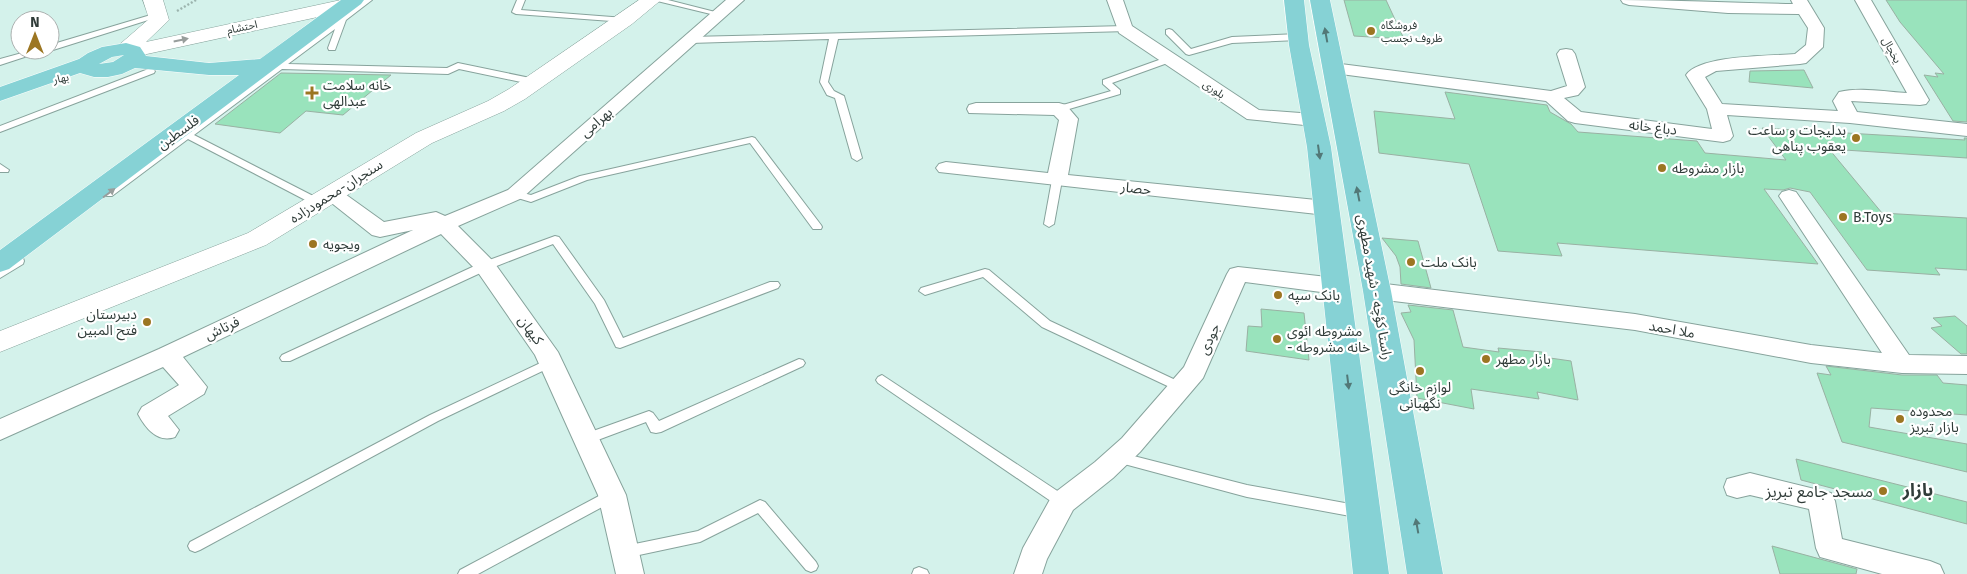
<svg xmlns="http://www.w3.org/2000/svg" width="1967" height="574" font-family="'Fira Sans','Noto Sans Arabic',sans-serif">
  <rect width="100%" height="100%" fill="#d4f2eb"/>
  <g fill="#99e3bc" stroke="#99b1a3">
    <polygon points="1344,0 1386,0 1404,39 1354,36"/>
    <polygon points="1886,0 1967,0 1967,122 1953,121 1924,75 1938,77 1935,73 1944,74 1900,22"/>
    <polygon points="1804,70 1813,88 1749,82 1750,71"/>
    <polygon points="281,73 391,75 343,115 306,111 280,133 215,124"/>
    <polygon points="1445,92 1547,105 1550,112 1571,124 1578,132 1697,141 1705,153 1786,160 1762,128 1965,140 1964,138 1967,138 1967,158 1829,149 1882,213 1967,218 1967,270 1935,268 1940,275 1867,270 1810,192 1790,188 1783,190 1764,189 1818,264 1557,243 1562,256 1498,251 1469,164 1379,153 1374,111 1455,119"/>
    <polygon points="1382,238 1418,241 1431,288 1401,284 1400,267 1396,256"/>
    <polygon points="1408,305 1453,310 1463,347 1499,352 1498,348 1542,352 1543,357 1571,361 1578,400 1537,392 1539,399 1471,389 1474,409 1417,398 1414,340 1401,313 1411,312"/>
    <polygon points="1261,309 1304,313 1309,360 1246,351 1248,326 1262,327"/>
    <polygon points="1955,316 1967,326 1967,354 1961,354 1931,328 1942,326 1933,318"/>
    <polygon points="1826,366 1902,375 1937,375 1943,383 1967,385 1967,415 1871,408 1869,427 1967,444 1967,472 1842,442 1817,373 1831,375"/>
    <polygon points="1796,459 1967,502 1967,524 1801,480"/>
    <polygon points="1772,546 1857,569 1856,574 1780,574"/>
  </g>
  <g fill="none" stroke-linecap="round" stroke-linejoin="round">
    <defs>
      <g id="lane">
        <polygon points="363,0 372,0 346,20 335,50 329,50 328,48 335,29 288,64 447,68 458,63 535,79 539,82 535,85 459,69 448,74 282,69 194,135 321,200 322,202 321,204 313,204 188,139 112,196 104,196 103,194 104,192 180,135 178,133 180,131 186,131"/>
        <polygon points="517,0 525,0 521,10 625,18 629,20 625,22 516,14 512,12"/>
        <polygon points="653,0 668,0 723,14 719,16"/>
        <polygon points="154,14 161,16 53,50 48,50 50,50 50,45"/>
        <polygon points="1125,26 1128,27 1128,31 838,39 828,82 834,91 844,96 862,158 857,161 852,158 835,98 827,95 820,82 829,39 690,43 686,40 690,37"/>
        <polygon points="1169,29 1172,30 1191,49 1232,37 1298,34 1302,37 1298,40 1232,43 1189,55 1186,54 1166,34 1166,30"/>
        <polygon points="33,50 46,50 0,65 0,59"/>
        <polygon points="1170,56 1173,57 1173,61 1112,83 1120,90 1120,94 1059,112 1054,109 1056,107 1111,91 1103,84 1103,80"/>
        <polygon points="151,68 155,71 154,73 0,132 0,126"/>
        <polygon points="752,137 755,138 821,225 822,227 821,229 813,229 750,143 587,180 531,202 511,196 510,194 515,191 531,195 580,176"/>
        <polygon points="0,164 9,170 8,172 0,172"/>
        <polygon points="1057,177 1062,180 1054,224 1049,227 1044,224 1052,180"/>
        <polygon points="555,236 559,237 604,300 623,338 770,282 778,282 780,285 778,288 620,348 616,347 595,304 553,244 489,269 290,361 282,361 280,358 282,355 481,263"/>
        <polygon points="19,257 23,258 24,261 23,264 0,278 0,269"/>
        <polygon points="985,269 989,270 1050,321 1184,384 1186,387 1184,390 1176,390 1042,327 983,277 925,295 919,291 921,288"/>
        <polygon points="551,358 555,359 557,362 555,365 438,421 200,550 195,552 190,550 188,546 190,542 430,415"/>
        <polygon points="799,359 803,360 805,363 803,366 661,432 656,433 651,432 646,422 587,444 582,443 581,439 582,435 649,411 653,413 659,421"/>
        <polygon points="882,375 1068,498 1070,502 1068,506 1063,508 1058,506 878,383 876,380 878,377"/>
        <polygon points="1118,452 1247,485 1361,506 1366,508 1368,512 1366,516 1361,518 1247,497 1113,461 1111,457 1113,453"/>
        <polygon points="612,489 617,491 619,495 617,499 478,574 458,574 460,570"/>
        <polygon points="760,500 765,502 816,562 818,566 816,570 811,572 806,570 758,513 700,542 625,558 620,556 618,552 620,548 625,546 698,531"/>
        <polygon points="919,567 927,570 929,574 912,574 914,569"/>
      </g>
      <g id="street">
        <path d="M 726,0 L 744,0 L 522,198 L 458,226 L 493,261 L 558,352 L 626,495 L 644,574 L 616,574 L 598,495 L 535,355 L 477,271 L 441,234 L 183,357 L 207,387 L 204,394 L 168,416 L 179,430 L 175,437 C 158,443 146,429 138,414 L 142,407 L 179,385 L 163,367 L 0,440 L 0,419 L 159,349 L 413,230 L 380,237 L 372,235 L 324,197 L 321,193 L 324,189 L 331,187 L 338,189 L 384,222 L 436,212 L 445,216 L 508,190 Z"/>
        <polygon points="1107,0 1123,0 1132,26 1259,110 1314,114 1321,116 1323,120 1321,124 1314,126 1247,119 1119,33"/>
        <path d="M 1621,0 C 1679,0 1736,3 1793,4 L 1791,0 L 1807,0 L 1824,28 L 1823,47 L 1806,63 L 1800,64 L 1716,71 L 1705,77 L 1722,104 L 1838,111 L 1833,101 L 1839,92 C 1861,87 1885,92 1907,93 L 1855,0 L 1871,0 L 1929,100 L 1926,104 L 1920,105 L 1851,101 L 1857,112 L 1967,124 L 1967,136 L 1850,123 L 1727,115 L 1733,136 L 1730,140 L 1723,142 L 1575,123 L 1568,121 L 1546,101 L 1333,73 L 1327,72 L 1324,68 L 1327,64 L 1333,63 L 1551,91 L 1567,86 L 1557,54 L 1560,50 L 1566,49 L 1572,50 L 1575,54 L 1585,87 L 1578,95 L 1564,98 L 1581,112 L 1712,129 L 1707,109 L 1686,75 C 1700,55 1771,56 1795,54 L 1806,45 L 1808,28 L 1799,14 L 1728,13 L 1629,5 L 1623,3 Z"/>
        <polygon points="976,103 1059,103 1066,105 1078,119 1068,175 1326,201 1333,203 1336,208 1333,213 1326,215 939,172 936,168 939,164 946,162 1048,173 1059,120 1054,115 969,113 967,109 969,105"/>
        <polygon points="1789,190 1796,192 1909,355 1967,356 1967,374 1902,373 1811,363 1635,330 1377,299 1369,296 1366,291 1369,286 1377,283 1635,314 1811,345 1882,353 1779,196 1782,192"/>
        <polygon points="1238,267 1336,278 1344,281 1347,286 1344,291 1336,294 1245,282 1203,378 1140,452 1113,478 1073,510 1047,559 1042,574 1014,574 1023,548 1053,494 1095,462 1122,438 1184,367 1227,274 1230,269"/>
        <polygon points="1750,473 1831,493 1835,501 1842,539 1930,561 1940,565 1944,574 1882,574 1820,557 1816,548 1809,509 1750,495 1737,498 1727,495 1724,487 1727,479"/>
      </g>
      <g id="secondary">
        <polygon points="143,0 163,0 169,20 146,42 341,0 357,0 360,4 357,8 350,10 133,57 119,53 116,49 119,45 149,19"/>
        <polygon points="639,0 661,0 632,24 525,99 504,111 432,143 266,245 0,352 0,331 248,233 416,133 488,101 509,89"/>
      </g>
      <g id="primary">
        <path d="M 341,0 L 364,0 L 361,4 L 9,269 L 0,272 L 0,250 L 239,75 L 209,75 L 135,68 L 122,74 L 108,77 L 94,77 L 80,73 L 0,101 L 0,87 L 79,59 L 88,53 L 102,47 L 126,43 L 140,47 L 146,56 L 209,63 L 260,59 ZM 124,55 L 113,62 L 99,64 L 112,57 Z"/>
        <polygon points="1284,0 1304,0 1309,45 1331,147 1389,574 1353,574 1307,147 1289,45"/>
        <polygon points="1310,0 1330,0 1391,291 1443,574 1407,574 1363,291"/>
      </g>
    </defs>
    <use href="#lane" stroke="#87a39c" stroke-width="2"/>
    <use href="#street" stroke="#87a39c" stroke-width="2"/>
    <use href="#secondary" stroke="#87a39c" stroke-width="1"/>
    <use href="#primary" stroke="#fff" stroke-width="1"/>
    <polyline stroke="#9cb4ae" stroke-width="2.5" stroke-dasharray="2 2" stroke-linecap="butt" points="177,11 196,0"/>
    <use href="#lane" fill="#fff" fill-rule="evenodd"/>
    <use href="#street" fill="#fff" fill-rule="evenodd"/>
    <use href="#secondary" fill="#fff" fill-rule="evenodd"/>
    <use href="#primary" fill="#86d2d5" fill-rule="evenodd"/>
  </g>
  <defs><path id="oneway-solid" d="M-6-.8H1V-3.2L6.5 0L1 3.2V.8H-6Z" transform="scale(1.25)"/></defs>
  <g fill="#527877">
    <use href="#oneway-solid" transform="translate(1326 35) rotate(-100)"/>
    <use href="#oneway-solid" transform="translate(1319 152) rotate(82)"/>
    <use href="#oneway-solid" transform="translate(1358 194) rotate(-101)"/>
    <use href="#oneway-solid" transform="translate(1348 382) rotate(83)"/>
    <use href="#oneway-solid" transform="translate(1417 526) rotate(-100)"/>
  </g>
  <g fill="#989e9c">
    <use href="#oneway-solid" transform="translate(181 40) rotate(-12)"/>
    <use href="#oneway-solid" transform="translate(109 193) rotate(-37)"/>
  </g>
  <g fill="#9c7622" stroke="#fff" stroke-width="2">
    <circle cx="1371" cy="31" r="5"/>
    <path d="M309.5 85.5h5v5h5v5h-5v5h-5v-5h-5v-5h5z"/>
    <circle cx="1856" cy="138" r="5"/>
    <circle cx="1662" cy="168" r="5"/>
    <circle cx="1843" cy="217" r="5"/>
    <circle cx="313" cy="244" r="5"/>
    <circle cx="1411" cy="262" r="5"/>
    <circle cx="1278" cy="295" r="5"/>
    <circle cx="147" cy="322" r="5"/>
    <circle cx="1277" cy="339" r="5"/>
    <circle cx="1486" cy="359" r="5"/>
    <circle cx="1420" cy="371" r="5"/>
    <circle cx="1900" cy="419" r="5"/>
    <circle cx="1883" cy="491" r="5"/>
  </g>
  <g text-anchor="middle" stroke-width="4.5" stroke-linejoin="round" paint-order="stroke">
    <g font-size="11" fill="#303c39" stroke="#fff" text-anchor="start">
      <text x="1381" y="29">فروشگاه<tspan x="1381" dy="13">ظروف نچسب</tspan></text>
    </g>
    <g font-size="11" fill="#303c39" stroke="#fff">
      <text transform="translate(242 27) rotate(-12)" y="4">احتشام</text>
      <text transform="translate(1892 50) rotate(61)" y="4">یخچال</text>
      <text transform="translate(61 78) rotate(-11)" y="4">بهار</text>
      <text transform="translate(1214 89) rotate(34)" y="4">بلوری</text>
    </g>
    <g font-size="14" fill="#303c39" stroke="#fff" text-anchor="start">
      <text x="323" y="90">خانه سلامت<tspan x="323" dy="16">عبدالهی</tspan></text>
      <text x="1846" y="135" text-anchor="end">بدلیجات و ساعت<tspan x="1846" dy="16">یعقوب پناهی</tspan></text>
      <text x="1672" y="173">بازار مشروطه</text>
      <text x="1853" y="222">B.Toys</text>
      <text x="323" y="249">ویجویه</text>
      <text x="1421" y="267">بانک ملت</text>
      <text x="1288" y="300">بانک سپه</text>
      <text x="137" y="319" text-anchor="end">دبیرستان<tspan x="137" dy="16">فتح المبین</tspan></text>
      <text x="1287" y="336">مشروطه ائوی<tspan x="1287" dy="16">- خانه مشروطه</tspan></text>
      <text x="1496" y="364">بازار مطهر</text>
      <text x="1420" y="392" text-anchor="middle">لوازم خانگی<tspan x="1420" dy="16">نگهبانی</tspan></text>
      <text x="1910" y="416">محدوده<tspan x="1910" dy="16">بازار تبریز</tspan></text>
    </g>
    <g font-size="14" fill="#303c39" stroke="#fff">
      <text transform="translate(596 122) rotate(-41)" y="5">بهرامی</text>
      <text transform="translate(1653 127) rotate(7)" y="5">دباغ خانه</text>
      <text transform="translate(178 132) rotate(-36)" y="5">فلسطین</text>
      <text transform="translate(1136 188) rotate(6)" y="5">حصار</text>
      <text transform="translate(336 191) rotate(-32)" y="5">سنجران-محمودزاده</text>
      <text transform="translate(1375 287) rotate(80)" y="5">راستا کؤچه - شهید مطهری</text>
      <text transform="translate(222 328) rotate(-25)" y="5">فرتاش</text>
      <text transform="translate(1672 329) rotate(10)" y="5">ملا احمد</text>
      <text transform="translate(531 330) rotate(54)" y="5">کیهان</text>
      <text transform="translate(1209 339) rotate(-66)" y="5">جودی</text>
    </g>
    <g font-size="16" fill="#303c39" stroke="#fff" text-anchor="end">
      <text x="1873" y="497">مسجد جامع تبریز</text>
    </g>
    <g font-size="18" font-weight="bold" fill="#303c39" stroke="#fff">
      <text x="1918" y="496">بازار</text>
    </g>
  </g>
  <g transform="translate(35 35)"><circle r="24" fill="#ffffff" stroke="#acb1b0"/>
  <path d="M0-4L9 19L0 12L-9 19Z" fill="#9c7622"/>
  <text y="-8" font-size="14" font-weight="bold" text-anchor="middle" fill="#303c39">N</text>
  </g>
</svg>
